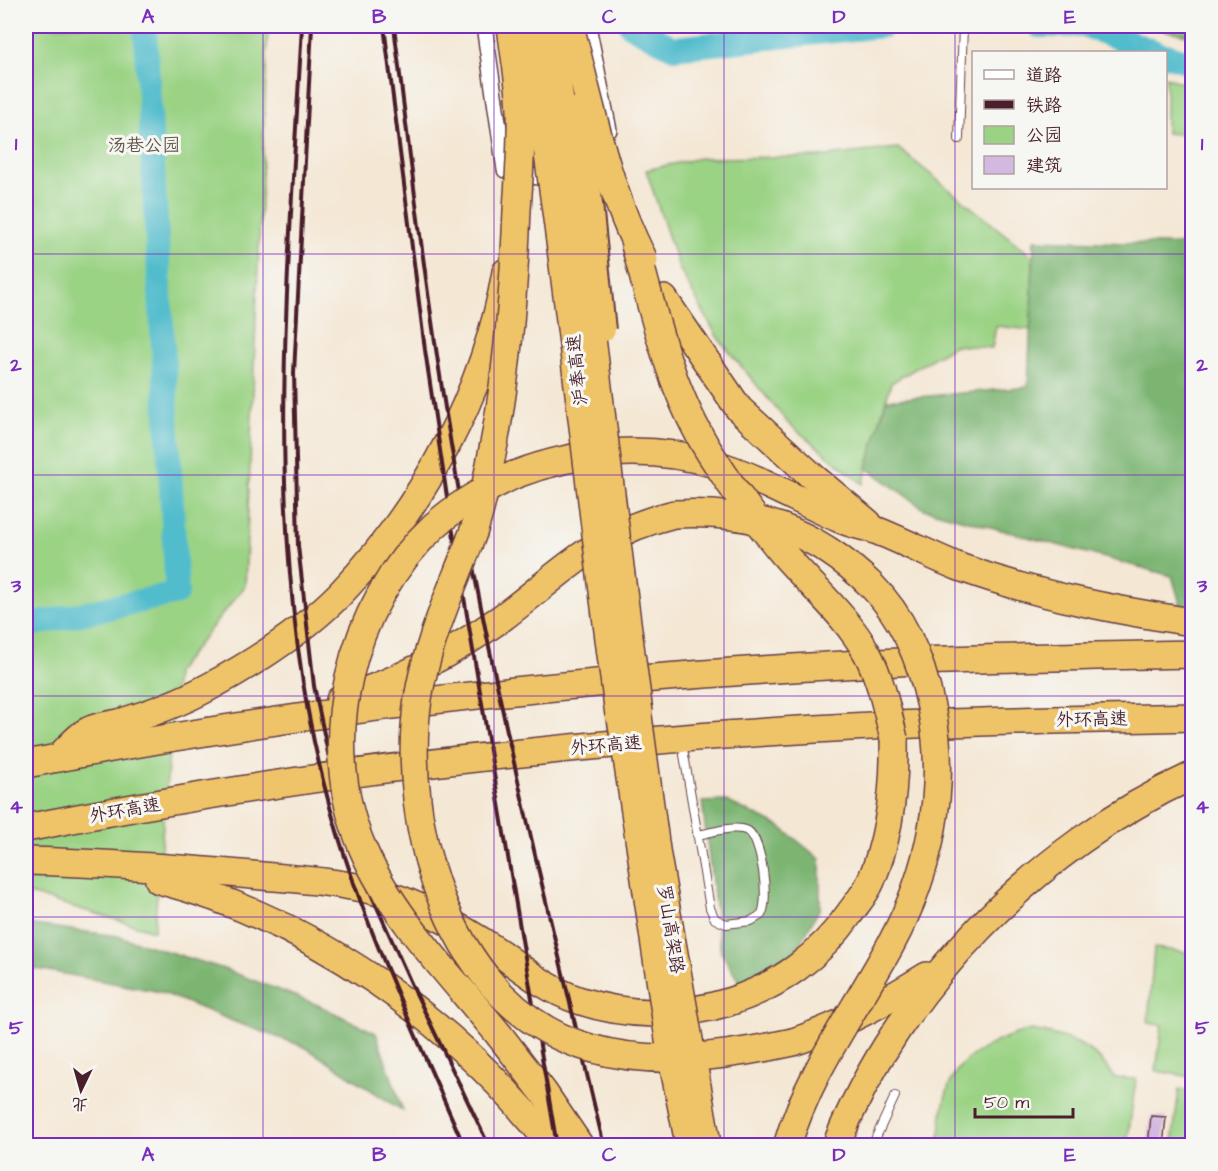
<svg xmlns="http://www.w3.org/2000/svg" width="1218" height="1171" font-family="'Architects Daughter','LXGW WenKai TC',sans-serif">
  <rect width="100%" height="100%" fill="#f6f6f2"/>
  <filter id="ink" filterUnits="userSpaceOnUse"><feTurbulence type="fractalNoise" baseFrequency=".0167" numOctaves="2"/><feDisplacementMap in="SourceGraphic" scale="12" xChannelSelector="R" yChannelSelector="G"/><feConvolveMatrix kernelMatrix="1 2 1 2 8 2 1 2 1" color-interpolation-filters="sRGB"/></filter>
  <filter id="wash" filterUnits="userSpaceOnUse"><feTurbulence type="fractalNoise" baseFrequency=".008" numOctaves="4" result="noise"/><feDisplacementMap in="SourceGraphic" scale="24" xChannelSelector="R" yChannelSelector="G"/><feGaussianBlur stdDeviation="1.35" result="paint"/><feColorMatrix in="noise" values="0 0 0 0 0 0 0 0 0 0 0 0 0 0 0 0 0 1.4 0 .05"/><feComposite in="paint" operator="in"/></filter>
  <g filter="url(#wash)">
    <rect width="100%" height="100%" fill="#f4e7d4"/>
    <g fill="#9bd385" stroke="#727958" stroke-width="1.5">
      <polygon points="26,26 268,26 245,586 176,672 154,931 26,893"/>
      <polygon points="1166,77 1192,87 1192,135 1166,133"/>
      <polygon points="898,148 1033,257 1031,330 996,326 992,348 955,345 891,383 863,484 788,423 718,338 679,268 646,170 700,158 818,157"/>
      <polygon points="1154,948 1192,953 1192,1077 1156,1071 1162,1025 1148,1023"/>
      <path d="M 1031,1030 C 1068,1036 1095,1046 1115,1078 L 1136,1079 L 1127,1145 L 939,1145 C 941,1123 942,1098 953,1077 C 965,1053 1007,1035 1031,1030 Z"/>
      <polygon points="1179,1089 1192,1091 1192,1145 1172,1145"/>
    </g>
    <g fill="#7cb572" stroke="#636a4e" stroke-width="1.5">
      <polygon points="1143,26 1192,26 1192,36"/>
      <polygon points="1034,240 1192,245 1192,644 1172,576 924,509 867,468 886,400 1028,387"/>
      <polygon points="726,801 779,826 820,859 820,908 795,952 741,985 721,952 702,802"/>
      <polygon points="26,924 118,936 224,969 318,1005 376,1033 403,1111 305,1047 235,1022 161,992 26,967"/>
    </g>
    <g fill="none" stroke-linecap="round" stroke-linejoin="round">
      <g stroke="#51bccc" stroke-width="24">
        <polyline points="631,26 674,48 883,26"/>
        <polyline points="1039,26 1086,26 1156,52"/>
        <polyline points="1166,55 1192,63"/>
        <polyline points="26,626 177,593 145,26"/>
      </g>
    </g>
    <g id="blocks">
      <polygon fill="#d3b8df" points="1151,1116 1166,1117 1163,1146 1148,1146"/>
    </g>
  </g>
  <g filter="url(#ink)">
    <use href="#blocks" fill-opacity="0" stroke="#643d44" stroke-width="1.5"/>
    <g fill="none" stroke-linecap="round" stroke-linejoin="round">
      <defs>
        <g id="service">
          <polyline points="959,139 963,26"/>
          <path d="M 682,743 L 710,908 L 715,919 L 726,924 L 751,921 L 761,915 C 770,902 762,840 748,831 C 735,824 711,833 697,835"/>
          <polyline points="872,1146 895,1096"/>
        </g>
        <g id="minor">
          <polyline points="484,26 505,170 556,181"/>
          <polyline points="588,26 609,130"/>
        </g>
        <g id="motorway">
          <polyline points="664,299 739,409 813,477 868,523"/>
          <path d="M 514,475 C 579,450 649,444 715,464 C 758,477 799,501 840,519 C 851,524 863,526 875,530 C 904,541 933,557 962,568 C 1037,595 1114,610 1192,622"/>
          <path d="M 340,700 C 399,681 453,653 503,617 C 566,570 594,534 674,514"/>
          <path d="M 58,758 C 67,750 77,736 88,731 C 97,726 109,725 119,723 C 149,714 179,703 207,688 C 254,663 302,632 340,594 C 423,508 486,390 506,272"/>
          <path d="M 26,764 C 290,712 558,681 827,666 C 949,658 1071,657 1192,654"/>
          <path d="M 26,828 C 291,775 562,743 833,728 C 953,721 1073,720 1192,717"/>
          <path d="M 26,861 C 101,863 177,868 252,875 C 292,879 335,881 375,891 C 420,904 461,927 500,953 C 525,971 548,990 578,1000 C 678,1034 790,1000 850,913 C 857,903 866,893 871,881 C 890,836 895,788 894,739"/>
          <path d="M 159,880 C 312,920 455,1021 552,1146"/>
          <polyline points="500,1036 544,1093 580,1146"/>
          <path d="M 793,1042 C 841,1026 884,1003 927,976"/>
          <path d="M 836,1146 C 897,989 1039,845 1192,776"/>
        </g>
      </defs>
      <use href="#service" stroke="#643d44" stroke-width="10"/>
      <use href="#minor" stroke="#643d44" stroke-width="18"/>
      <use href="#motorway" stroke="#643d44" stroke-width="30"/>
      <use href="#service" stroke="#fff" stroke-width="8"/>
      <use href="#minor" stroke="#fff" stroke-width="15"/>
      <use href="#motorway" stroke="#efc469" stroke-width="27"/>
      <g stroke="#4a1f2b" stroke-width="4">
        <path d="M 302,26 C 288,285 259,553 330,807 C 362,924 416,1034 464,1146"/>
        <polyline points="312,26 294,373 298,546 314,686 338,801 359,867 411,983 489,1146"/>
        <polyline points="384,26 425,350 447,497 557,1146"/>
        <path d="M 394,26 C 413,183 432,340 460,497 C 499,715 553,930 604,1146"/>
      </g>
      <defs>
        <polyline id="primary-bridge" points="581,106 604,330"/>
        <g id="trunk-bridge">
          <polyline points="639,712 658,853 709,1146"/>
          <polyline points="619,715 670,1056 688,1146"/>
        </g>
        <g id="motorway-bridge">
          <path d="M 511,26 C 514,54 520,82 521,111 C 522,143 519,177 517,210 C 514,285 509,359 496,433 C 490,465 484,500 474,530 C 454,585 427,640 418,699 C 399,827 451,1009 590,1048 C 655,1067 729,1056 793,1042"/>
          <path d="M 548,26 C 586,253 607,483 639,712"/>
          <path d="M 570,26 C 590,102 607,190 644,260"/>
          <path d="M 530,36 C 567,261 588,488 619,715"/>
          <path d="M 635,245 C 654,315 670,390 710,453 C 732,488 756,521 782,552 C 810,585 846,615 867,653 C 881,679 887,710 894,739"/>
          <path d="M 674,514 C 754,510 814,529 872,586 C 904,618 922,663 931,707 C 948,787 930,872 891,944 C 855,1011 809,1071 787,1146"/>
          <path d="M 500,1036 C 454,979 392,917 363,849 C 316,742 349,605 434,526 C 458,504 485,489 514,475"/>
        </g>
      </defs>
      <use href="#primary-bridge" stroke="#643d44" stroke-width="26" stroke-linecap="butt"/>
      <use href="#trunk-bridge" stroke="#643d44" stroke-width="27" stroke-linecap="butt"/>
      <use href="#motorway-bridge" stroke="#643d44" stroke-width="30" stroke-linecap="butt"/>
      <use href="#primary-bridge" stroke="#efc469" stroke-width="22"/>
      <use href="#trunk-bridge" stroke="#efc469" stroke-width="24"/>
      <use href="#motorway-bridge" stroke="#efc469" stroke-width="27"/>
    </g>
  </g>
  <path fill="none" stroke="#7b2cbf" stroke-width="1.5" stroke-opacity="0.55" d="M 263,26 L 263,1146M 494,26 L 494,1146M 724,26 L 724,1146M 955,26 L 955,1146M 26,254 L 1192,254M 26,475 L 1192,475M 26,696 L 1192,696M 26,917 L 1192,917"/>
  <g text-anchor="middle" stroke-width="6" stroke-linejoin="round" paint-order="stroke">
    <g font-size="18" fill="#625546" stroke="#f6f6f2">
      <text x="144" y="151">汤巷公园</text>
    </g>
    <g font-size="18" fill="#4a1f2b" stroke="#f6f6f2">
      <text transform="translate(577 370) rotate(-96)" y="6">沪奉高速</text>
      <text transform="translate(1092 719) rotate(-1)" y="6">外环高速</text>
      <text transform="translate(606 745) rotate(-5)" y="6">外环高速</text>
      <text transform="translate(125 810) rotate(-10)" y="6">外环高速</text>
      <text transform="translate(671 929) rotate(81)" y="6">罗山高架路</text>
    </g>
  </g>
  <rect width="1218" height="1171" fill="none" stroke="#f6f6f2" stroke-width="66"/>
  <rect x="972" y="51" width="195" height="138" fill="#f6f6f2" stroke="#b1a0a2" stroke-width="1.5"/>
  <rect x="984" y="70" width="30" height="9" fill="#ffffff" stroke="#b1a0a2" stroke-width="1.5"/>
  <text x="1026" y="81" font-size="18" fill="#4a1f2b">道路</text>
  <rect x="984" y="100" width="30" height="9" fill="#4a1f2b" stroke="#b1a0a2" stroke-width="1.5"/>
  <text x="1026" y="111" font-size="18" fill="#4a1f2b">铁路</text>
  <rect x="984" y="126" width="30" height="18" fill="#9bd385" stroke="#b1a0a2" stroke-width="1.5"/>
  <text x="1026" y="141" font-size="18" fill="#4a1f2b">公园</text>
  <rect x="984" y="156" width="30" height="18" fill="#d3b8df" stroke="#b1a0a2" stroke-width="1.5"/>
  <text x="1026" y="171" font-size="18" fill="#4a1f2b">建筑</text>
  <g transform="translate(81 1090) rotate(185)" stroke="#f6f6f2" stroke-width="4.5" paint-order="stroke">
  <path d="M0-4.5L10 22L0 15L-10 22Z" fill="#4a1f2b"/>
  <text y="-9" font-size="16" font-weight="bold" text-anchor="middle" fill="#4a1f2b">北</text>
  </g>
  <path d="M975 1108v9h98v-9" fill="none" stroke="#4a1f2b" stroke-width="3"/>
  <text x="984" y="1108" font-size="18" fill="#4a1f2b" stroke="#f6f6f2" stroke-width="4.5" paint-order="stroke">50 m</text>
  <rect x="33" y="33" width="1152" height="1105" fill="none" stroke="#7b2cbf" stroke-width="2"/>
  <g font-size="20" text-anchor="middle" font-weight="bold" fill="#7b2cbf">
    <text x="148" y="23">A</text>
    <text x="379" y="23">B</text>
    <text x="609" y="23">C</text>
    <text x="839" y="23">D</text>
    <text x="1070" y="23">E</text>
    <text x="16" y="150">1</text>
    <text x="1202" y="150">1</text>
    <text x="16" y="371">2</text>
    <text x="1202" y="371">2</text>
    <text x="16" y="592">3</text>
    <text x="1202" y="592">3</text>
    <text x="16" y="813">4</text>
    <text x="1202" y="813">4</text>
    <text x="16" y="1034">5</text>
    <text x="1202" y="1034">5</text>
    <text x="148" y="1161">A</text>
    <text x="379" y="1161">B</text>
    <text x="609" y="1161">C</text>
    <text x="839" y="1161">D</text>
    <text x="1070" y="1161">E</text>
  </g>
</svg>
